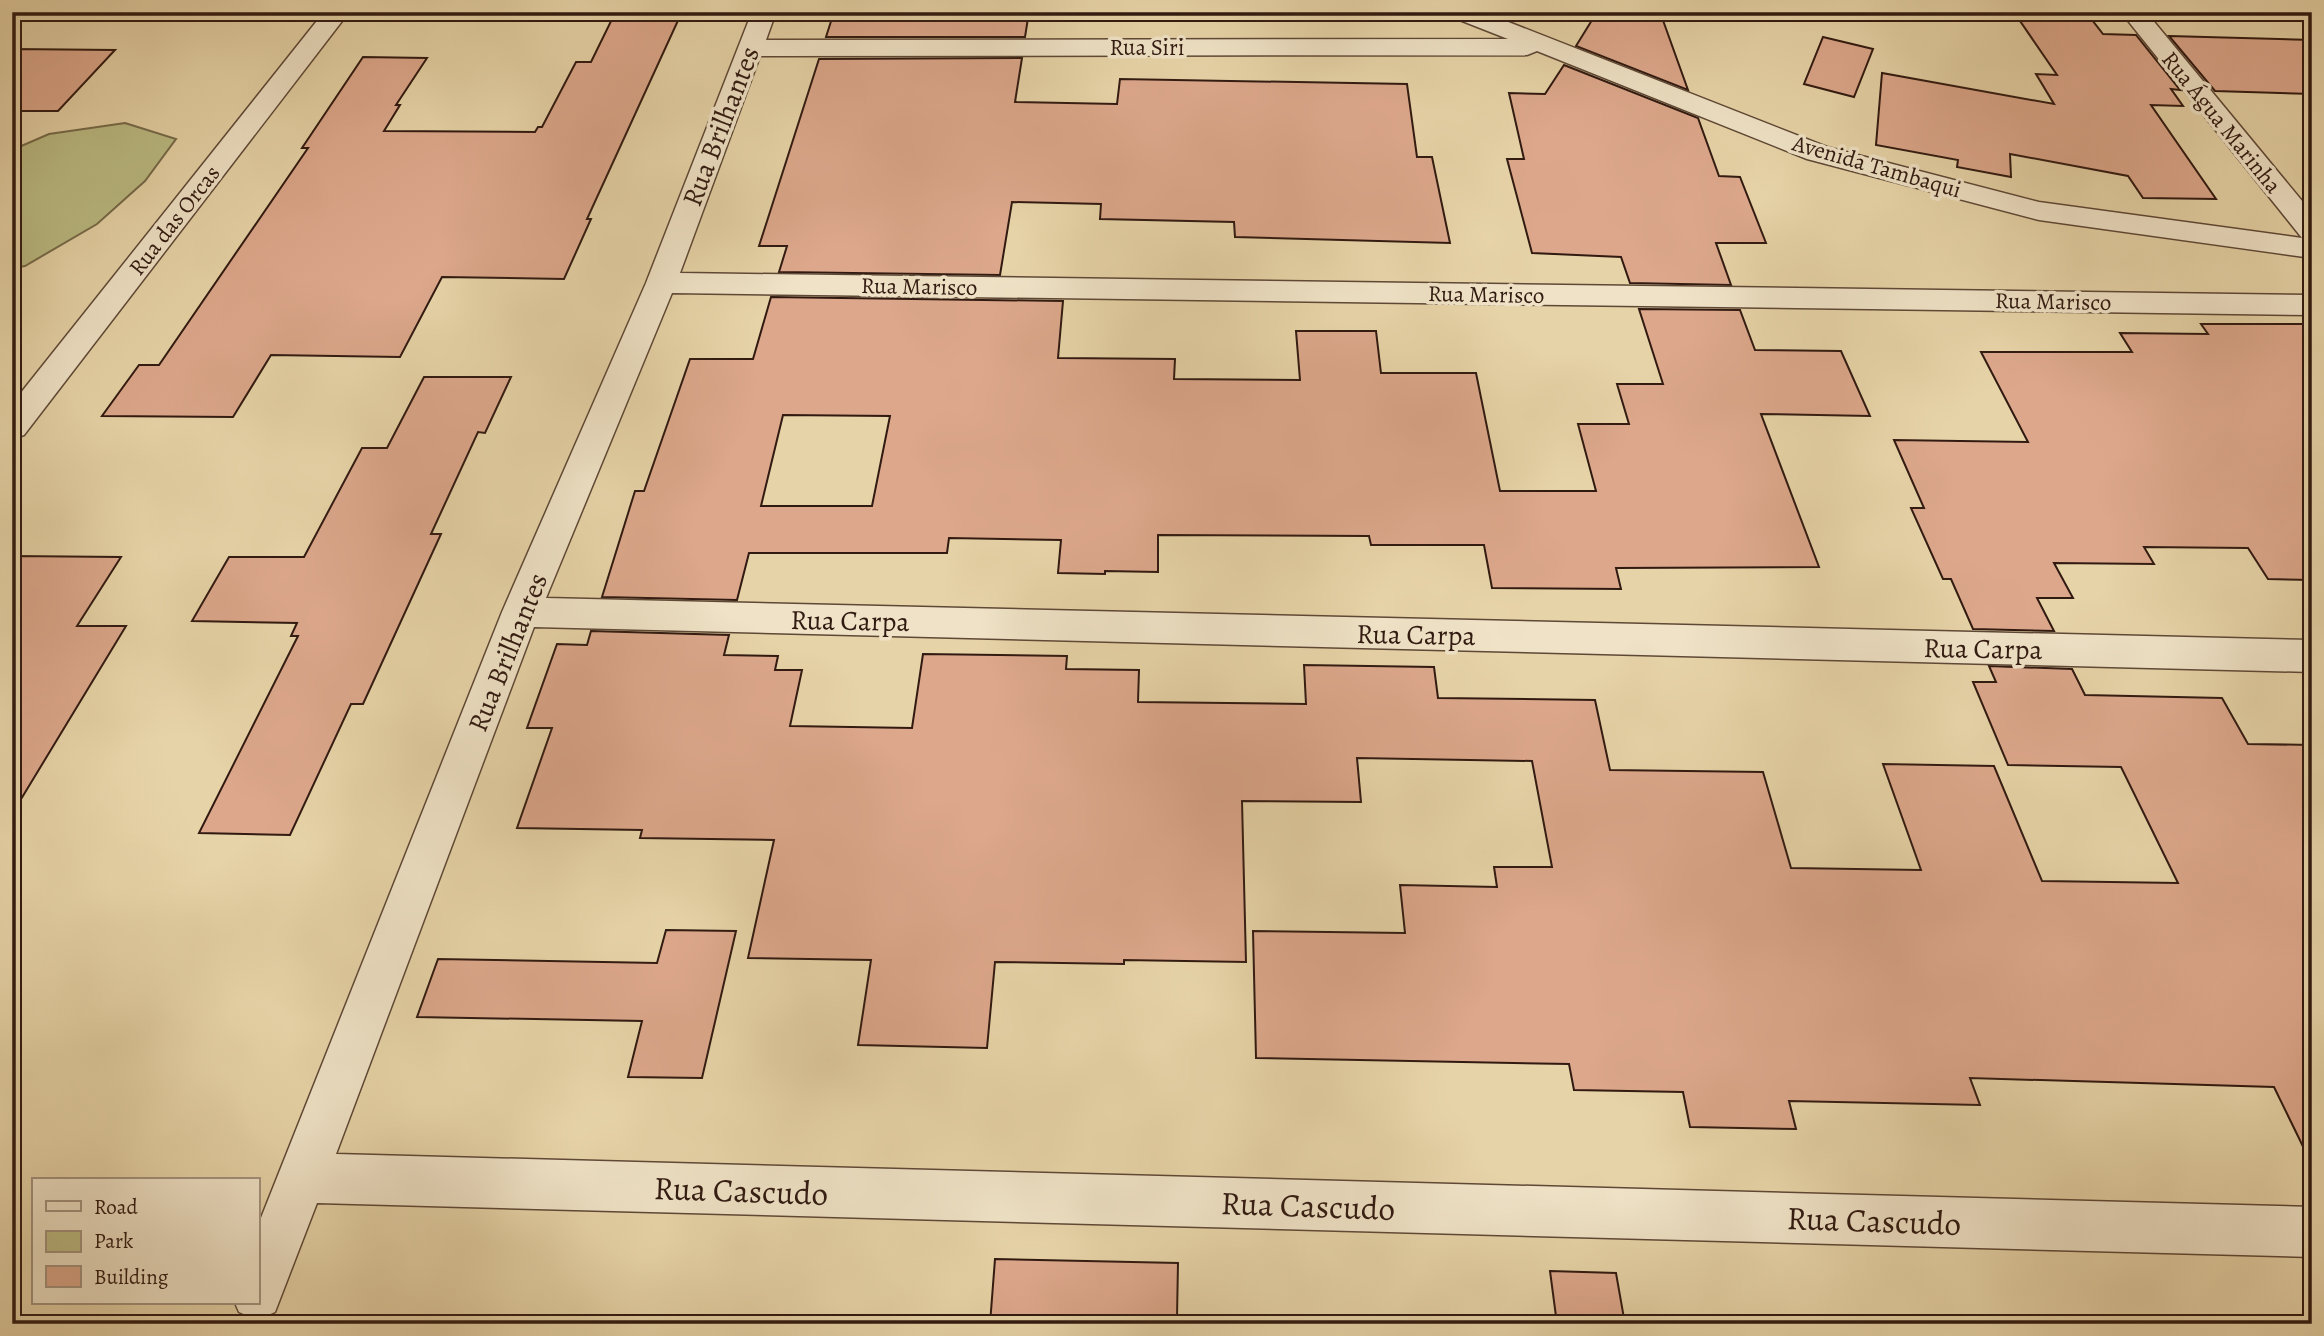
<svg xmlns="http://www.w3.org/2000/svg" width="2324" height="1336" font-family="Alegreya,serif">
  <rect width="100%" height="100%" fill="#e6d3a7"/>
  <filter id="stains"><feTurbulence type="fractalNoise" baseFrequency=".00286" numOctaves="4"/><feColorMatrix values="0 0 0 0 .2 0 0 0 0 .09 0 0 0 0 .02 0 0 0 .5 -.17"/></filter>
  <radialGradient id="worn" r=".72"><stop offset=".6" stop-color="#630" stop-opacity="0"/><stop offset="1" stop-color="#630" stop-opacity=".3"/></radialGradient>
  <polygon fill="#bbbb83" stroke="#766a4a" stroke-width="2" points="125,123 176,139 145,181 97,224 25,266 12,268 12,150 49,134"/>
  <g fill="#dca78b" stroke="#311a11" stroke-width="2" fill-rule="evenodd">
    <polygon points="834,12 1029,12 1025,37 826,37"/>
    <polygon points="1597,12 1660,12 1688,90 1576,46"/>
    <polygon points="615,13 681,14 587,219 591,219 564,279 442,277 400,357 271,355 233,417 102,416 139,365 159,365 308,148 302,148 363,57 427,58 396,105 400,105 384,131 535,132 538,127 542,127 576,62 591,62"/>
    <polygon points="2018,18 2092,20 2103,34 2136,35 2180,90 2171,89 2183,106 2151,105 2216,199 2143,198 2128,176 2010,154 2011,177 1957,167 1958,160 1876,145 1882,73 2054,104 2036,74 2057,75"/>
    <polygon points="2169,36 2312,40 2312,94 2215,91"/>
    <polygon points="1823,37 1873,49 1854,97 1804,84"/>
    <polygon points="12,49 115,50 58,111 12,111"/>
    <polygon points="1022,58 1015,102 1117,104 1120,79 1407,84 1417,157 1432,157 1450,243 1235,237 1234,222 1100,219 1101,204 1012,202 1000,275 779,272 787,246 759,246 819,59"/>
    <polygon points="1564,65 1698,118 1719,176 1740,177 1766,243 1716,243 1731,285 1630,283 1621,257 1532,253 1507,159 1524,159 1509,93 1545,94"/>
    <path d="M 771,297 L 1063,301 L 1058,358 L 1175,359 L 1174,379 L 1300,380 L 1296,331 L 1376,331 L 1381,373 L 1476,373 L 1500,491 L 1596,491 L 1578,424 L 1629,424 L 1617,384 L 1663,384 L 1639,309 L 1740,310 L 1755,350 L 1841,351 L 1870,416 L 1761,414 L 1819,567 L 1616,568 L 1621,589 L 1492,588 L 1484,545 L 1371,545 L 1369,536 L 1158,535 L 1158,572 L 1105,571 L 1105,574 L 1058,573 L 1061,540 L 949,538 L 947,553 L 749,553 L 737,600 L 602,597 L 635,491 L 644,491 L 690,359 L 753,359 ZM 783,415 L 890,416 L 872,506 L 761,506 Z"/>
    <polygon points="2201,324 2312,324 2312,580 2268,579 2248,548 2144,547 2154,564 2054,563 2073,598 2037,598 2054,631 1973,629 1951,579 1943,579 1911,508 1924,508 1894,440 2028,442 1981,352 2132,352 2120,333 2208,334"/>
    <polygon points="424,377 511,377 485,433 478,432 431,534 441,534 363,704 351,704 290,835 199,833 298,636 291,636 297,623 192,621 229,557 304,557 362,448 387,448"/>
    <polygon points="12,556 121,557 77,626 126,626 12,814"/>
    <polygon points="591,631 729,635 724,655 778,656 775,670 802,670 790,726 912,728 923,654 1067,656 1066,669 1139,670 1138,702 1306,704 1304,665 1434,667 1438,698 1595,700 1610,770 1763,772 1791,868 1921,870 1883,764 1994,766 2042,881 2178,883 2121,767 2008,765 1973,682 1996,682 1989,666 2072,669 2085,695 2222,698 2248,744 2312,745 2312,1165 2274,1087 1970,1078 1980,1105 1789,1101 1796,1129 1690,1127 1683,1092 1574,1090 1569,1064 1256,1058 1253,931 1405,933 1400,885 1497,887 1494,867 1552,867 1532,761 1357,758 1361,802 1242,801 1246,962 1124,960 1124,964 995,962 987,1048 858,1045 871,960 748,958 774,840 640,838 642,830 517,828 552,728 527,728 557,644 587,645"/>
    <polygon points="666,930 736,931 702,1078 628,1077 642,1021 417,1017 438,959 657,963"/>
    <polygon points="995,1259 1178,1263 1177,1317 1124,1315 1124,1324 990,1324"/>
    <polygon points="1550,1271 1616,1273 1625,1324 1557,1324"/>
  </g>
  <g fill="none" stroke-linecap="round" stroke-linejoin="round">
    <defs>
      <g id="minor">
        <polygon points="324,12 349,12 24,435 12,439 12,404"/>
        <polygon points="752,12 776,12 766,40 1508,39 1452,17 1449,12 1483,12 1827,147 2039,202 2302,238 2121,12 2146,12 2312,213 2312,258 2039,220 1807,159 1537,51 1527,55 760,56 680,273 2312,295 2312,315 672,293 546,598 2312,640 2312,672 534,627 336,1154 2312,1207 2312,1257 317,1203 275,1312 257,1320 239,1312 235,1303 257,1303 257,1228 502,612 646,283"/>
      </g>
    </defs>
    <use href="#minor" stroke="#5e4836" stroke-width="3"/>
    <use href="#minor" fill="#efe2c6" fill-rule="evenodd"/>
  </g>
  <g text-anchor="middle" stroke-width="7" stroke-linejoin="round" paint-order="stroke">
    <g font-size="23" fill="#311a11" stroke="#efe2c6">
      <text x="1147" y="55">Rua Siri</text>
      <text transform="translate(2222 122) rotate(51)" y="8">Rua Água Marinha</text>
      <text transform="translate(1877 166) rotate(16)" y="8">Avenida Tambaqui</text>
      <text transform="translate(174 220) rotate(-52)" y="8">Rua das Orcas</text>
      <text transform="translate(919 286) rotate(1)" y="8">Rua Marisco</text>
      <text transform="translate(1486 294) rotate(1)" y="8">Rua Marisco</text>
      <text transform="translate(2053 301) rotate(1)" y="8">Rua Marisco</text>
    </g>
    <g font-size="28" fill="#311a11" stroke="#efe2c6">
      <text transform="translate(720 126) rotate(-69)" y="10">Rua Brilhantes</text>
      <text transform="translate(850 620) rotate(1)" y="10">Rua Carpa</text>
      <text transform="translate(1416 634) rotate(1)" y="10">Rua Carpa</text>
      <text transform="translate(1983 648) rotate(1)" y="10">Rua Carpa</text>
      <text transform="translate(507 652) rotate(-68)" y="10">Rua Brilhantes</text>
    </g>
    <g font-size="33" fill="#311a11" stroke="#efe2c6">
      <text transform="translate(741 1190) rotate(2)" y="12">Rua Cascudo</text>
      <text transform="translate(1308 1205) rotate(2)" y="12">Rua Cascudo</text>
      <text transform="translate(1874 1220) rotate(2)" y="12">Rua Cascudo</text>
    </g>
  </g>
  <rect width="2324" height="1336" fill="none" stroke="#e6d3a7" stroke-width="42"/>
  <rect x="14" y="14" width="2296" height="1308" fill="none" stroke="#311a11" stroke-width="3.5"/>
  <rect x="21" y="21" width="2282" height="1294" fill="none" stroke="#311a11" stroke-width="2"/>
  <rect x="32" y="1178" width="228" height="126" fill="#efe2c6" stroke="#a3927e" stroke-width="2"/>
  <rect x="46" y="1201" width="35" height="10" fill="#efe2c6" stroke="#a3927e" stroke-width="2"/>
  <text x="94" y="1214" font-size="21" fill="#311a11">Road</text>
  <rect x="46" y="1231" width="35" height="21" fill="#bbbb83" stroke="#a3927e" stroke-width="2"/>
  <text x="94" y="1248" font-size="21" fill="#311a11">Park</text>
  <rect x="46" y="1266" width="35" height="21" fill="#dca78b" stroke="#a3927e" stroke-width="2"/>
  <text x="94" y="1284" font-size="21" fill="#311a11">Building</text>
  <rect width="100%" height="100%" filter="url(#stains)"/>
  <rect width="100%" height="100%" fill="url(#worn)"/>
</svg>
